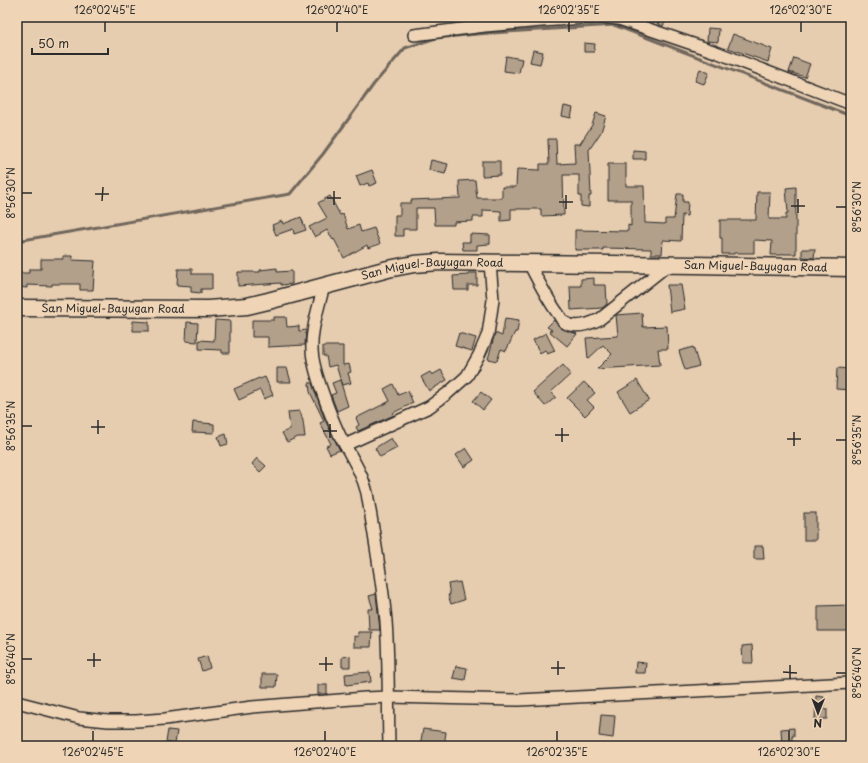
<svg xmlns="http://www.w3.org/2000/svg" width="868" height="763" font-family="'Playpen Sans',sans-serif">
  <rect width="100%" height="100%" fill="#e7cdb0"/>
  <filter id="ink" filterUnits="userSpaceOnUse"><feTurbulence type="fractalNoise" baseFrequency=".025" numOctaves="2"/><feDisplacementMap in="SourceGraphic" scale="8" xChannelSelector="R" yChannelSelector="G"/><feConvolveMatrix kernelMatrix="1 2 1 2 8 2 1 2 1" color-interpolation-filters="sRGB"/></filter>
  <g filter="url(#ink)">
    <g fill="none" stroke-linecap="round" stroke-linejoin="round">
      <polyline stroke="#6f665b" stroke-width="3" points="17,241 290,194 323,154 374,84 405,48 436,38 477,34 614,25 851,116"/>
    </g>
    <g fill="#b2a08b" stroke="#2b2b2b">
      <polygon points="645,17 668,17 663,26"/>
      <polygon points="708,28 719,29 718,42 707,41"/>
      <polygon points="733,34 772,49 768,62 728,48"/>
      <polygon points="584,43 595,44 594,52 584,52"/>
      <polygon points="533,50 543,52 540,64 530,62"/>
      <polygon points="506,56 522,59 519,73 504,71"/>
      <polygon points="794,58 810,64 805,77 789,72"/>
      <polygon points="700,69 709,73 704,84 695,81"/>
      <polygon points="564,106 573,108 571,118 562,116"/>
      <polygon points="596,113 606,116 601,132 589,150 591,196 589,196 589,207 581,206 581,196 579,196 579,175 563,175 564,215 541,216 541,209 511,209 511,220 501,221 501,211 483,210 483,217 473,217 473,221 454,222 454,225 435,225 434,208 416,208 416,229 403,229 403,236 395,236 395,215 400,215 400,203 411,203 411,200 460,198 459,181 475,180 477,198 502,198 502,187 516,187 517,169 540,170 540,164 549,164 548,139 556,139 557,164 575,163 574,144 580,144 592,125"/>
      <polygon points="633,150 645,151 645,159 633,159"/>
      <polygon points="431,160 448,164 445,174 429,170"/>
      <polygon points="482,161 500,161 500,175 482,176"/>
      <polygon points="608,164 626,164 626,186 644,186 645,223 665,224 665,219 674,219 677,194 683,194 683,202 688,202 687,216 682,215 681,241 663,240 662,254 651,254 651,249 603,248 603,250 575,250 575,230 628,231 628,225 631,226 631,200 608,200"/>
      <polygon points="372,170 377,183 369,186 368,183 360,186 356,176"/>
      <polygon points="796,187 796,254 783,254 782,255 771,255 772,241 754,240 754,253 734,253 734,254 722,254 722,238 720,238 720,220 756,220 757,192 770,192 769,219 786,219 786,213 788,213 786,188"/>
      <polygon points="330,196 340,215 343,214 348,229 359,225 361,232 374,228 380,244 368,248 367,245 344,258 334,239 333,240 327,230 315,237 309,227 327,218 318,203"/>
      <polygon points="301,217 306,230 294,234 293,229 276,235 272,225 282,221 283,224"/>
      <polygon points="470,234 490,235 490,244 477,245 477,250 463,250 462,242 470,242"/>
      <polygon points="802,249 815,249 814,258 802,257"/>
      <polygon points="63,256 72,256 72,260 95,261 93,290 80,290 80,284 52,284 52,286 27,285 27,288 18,287 18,273 29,273 29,269 41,269 41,259 63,259"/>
      <polygon points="277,268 277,272 292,271 292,284 281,285 281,283 238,286 238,272 260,272 260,270"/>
      <polygon points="178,269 192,269 192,274 212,274 212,289 201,289 201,293 191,292 191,286 177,285"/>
      <polygon points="468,273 477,273 477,285 468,285 468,290 454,290 453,276 468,275"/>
      <polygon points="594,278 594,285 606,285 607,304 602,308 571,310 570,286 581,286 581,279"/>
      <polygon points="667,285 681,285 685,309 670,312"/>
      <polygon points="642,313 643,327 667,326 668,349 658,349 660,365 597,369 612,354 603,345 588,359 586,338 618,336 616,315"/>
      <polygon points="274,317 286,317 287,327 299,326 299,331 306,330 305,345 268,347 268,337 252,337 252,320 274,320"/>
      <polygon points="505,318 519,320 517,332 515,332 506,351 501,349 497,361 488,359 495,333 502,336"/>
      <polygon points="215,320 230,321 230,353 222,353 222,350 199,349 199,340 214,341"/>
      <polygon points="554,320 561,328 577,334 567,346 549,331 552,330 547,327"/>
      <polygon points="133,321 149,322 149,331 133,331"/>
      <polygon points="187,322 198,323 197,342 186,341"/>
      <polygon points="459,333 476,338 472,351 455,346"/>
      <polygon points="546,333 555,351 547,354 545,350 540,353 533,340"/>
      <polygon points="323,346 343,346 343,365 349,364 351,372 348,373 351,383 342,385 336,365 328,367 326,356 323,356"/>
      <polygon points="693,347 699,366 685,370 679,351"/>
      <polygon points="563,365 571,374 551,392 556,397 545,406 533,392"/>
      <polygon points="277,368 287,368 291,382 277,382"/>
      <polygon points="837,368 851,369 851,390 836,389"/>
      <polygon points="441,370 447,380 429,391 421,377 430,372 432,375"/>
      <polygon points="265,377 273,395 264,399 260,390 239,400 234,389 259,378 260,379"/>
      <polygon points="340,380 348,406 337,411 331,395 336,393 332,383"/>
      <polygon points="637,380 649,400 630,412 618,392"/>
      <polygon points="584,382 595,393 587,400 594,407 585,416 567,398"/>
      <polygon points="309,383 312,383 325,420 340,450 330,454 326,446 331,444 320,423 324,421 310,392"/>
      <polygon points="393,384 398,395 408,391 413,403 393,413 394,415 358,431 356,427 359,425 356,418 390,401 384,389"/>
      <polygon points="481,392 491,400 483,410 473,401"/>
      <polygon points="300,411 303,421 305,437 298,437 287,442 282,433 290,429 288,412"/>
      <polygon points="193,422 214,424 214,433 192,432"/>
      <polygon points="226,434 228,444 221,446 218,437"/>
      <polygon points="391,438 397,448 380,457 375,448"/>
      <polygon points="466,448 474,460 464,467 456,455"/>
      <polygon points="257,458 266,466 260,472 252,464"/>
      <rect x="804" y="513" width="12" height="27"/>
      <polygon points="754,546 763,546 764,559 754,559"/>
      <polygon points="460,582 464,600 451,604 448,595 450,595 448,584"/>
      <polygon points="376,594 380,630 369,630 368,609 373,609 369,596"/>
      <polygon points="851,605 851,631 818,631 818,606"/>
      <polygon points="358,632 372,632 371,647 354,647 354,636 358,637"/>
      <polygon points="752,645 753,663 743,663 742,646"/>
      <polygon points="207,656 210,668 202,671 198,659"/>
      <polygon points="350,656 350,667 342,667 342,657"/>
      <polygon points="636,662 646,663 645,673 635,673"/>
      <polygon points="456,666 467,668 465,680 453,678"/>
      <polygon points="370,672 371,682 346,685 345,674"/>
      <polygon points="262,674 277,674 276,687 262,687"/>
      <rect x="318" y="685" width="9" height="9"/>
      <polygon points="816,696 824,697 824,709 827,709 827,719 815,719"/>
      <polygon points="601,715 615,716 613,738 599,736"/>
      <polygon points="794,728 794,736 792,736 792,746 782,746 781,729"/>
      <polygon points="423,729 446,732 444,746 420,746"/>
      <polygon points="168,730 177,731 175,744 166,742"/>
    </g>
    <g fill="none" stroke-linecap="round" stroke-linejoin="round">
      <defs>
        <g id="minor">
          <polyline points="414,35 485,26 542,21 599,17 619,19 716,52 851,104"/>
          <path d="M 529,263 C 538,281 547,299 559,315 C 560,317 562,320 564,322 C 575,330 590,324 600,319 L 668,265"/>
          <path d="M 324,286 C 319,305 311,330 312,349 C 312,369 331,417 340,436 C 350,455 362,472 367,493 C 374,535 382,578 386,621 C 389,662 388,704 389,746"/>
          <polyline points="345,445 429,407 448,393 467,376 479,355 488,334 493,300 490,263"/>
          <polyline points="17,702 79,718 108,721 136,721 165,719 252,707 365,698 389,697 519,700 851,683"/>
        </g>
        <g id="secondary">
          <path id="s1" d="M 17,308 L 208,309 L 247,306 L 268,301 L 388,269 L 414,264 L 439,262 L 696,265 L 851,268"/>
        </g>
      </defs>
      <use href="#minor" stroke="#2b2b2b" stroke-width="14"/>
      <use href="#secondary" stroke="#2b2b2b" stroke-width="19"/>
      <use href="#minor" stroke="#efd4b6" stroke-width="11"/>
      <use href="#secondary" stroke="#efd4b6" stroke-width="16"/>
    </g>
  </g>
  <path fill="none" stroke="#2b2b2b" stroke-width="1.5" d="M 105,32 L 105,22M 337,32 L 337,22M 569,32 L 569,22M 801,32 L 801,22M 22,193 L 32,193M 95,194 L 109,194M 327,198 L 341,198M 102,201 L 103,187M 559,202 L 573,202M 334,205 L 334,191M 791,206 L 805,206M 836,207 L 846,207M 566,209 L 566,195M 798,213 L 798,199M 22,426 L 32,426M 91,427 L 105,427M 323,431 L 337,431M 98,434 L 98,420M 555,435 L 569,435M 330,438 L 330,424M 787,439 L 801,439M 836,440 L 846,440M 562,442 L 562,428M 794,446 L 794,432M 22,659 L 32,659M 87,660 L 101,660M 319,664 L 333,664M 94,667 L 94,653M 551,668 L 565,668M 326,671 L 326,657M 783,672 L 797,673M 836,673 L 846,673M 558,675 L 558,661M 790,679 L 790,665M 93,741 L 93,731M 325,741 L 325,731M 557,741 L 557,731M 789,741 L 789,731"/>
  <g text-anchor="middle" stroke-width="3" stroke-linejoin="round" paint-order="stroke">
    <g font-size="11" fill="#2b2b2b" stroke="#efd4b6">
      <text dy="4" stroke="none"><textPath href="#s1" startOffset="744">San Miguel-Bayugan Road</textPath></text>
      <text dy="4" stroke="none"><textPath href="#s1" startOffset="420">San Miguel-Bayugan Road</textPath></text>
      <text dy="4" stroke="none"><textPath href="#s1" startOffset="96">San Miguel-Bayugan Road</textPath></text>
    </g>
  </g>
  <rect width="868" height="763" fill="none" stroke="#efd4b6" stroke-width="44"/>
  <g transform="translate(818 713) rotate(181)" stroke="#efd4b6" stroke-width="3" paint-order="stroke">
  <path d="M0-3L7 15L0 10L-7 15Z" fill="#2b2b2b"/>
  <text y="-6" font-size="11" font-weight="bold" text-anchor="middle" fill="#2b2b2b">N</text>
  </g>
  <path d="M32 48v6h76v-6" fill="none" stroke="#2b2b2b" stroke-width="2"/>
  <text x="38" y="48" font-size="12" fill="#2b2b2b" stroke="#efd4b6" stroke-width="3" paint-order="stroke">50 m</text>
  <rect x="22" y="22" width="824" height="719" fill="none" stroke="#2b2b2b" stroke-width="1.5"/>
  <g font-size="10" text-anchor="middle" fill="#2b2b2b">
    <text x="105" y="14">126°02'45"E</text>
    <text x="337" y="14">126°02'40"E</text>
    <text x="569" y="14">126°02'35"E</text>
    <text x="801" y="14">126°02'30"E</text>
    <text transform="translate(11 193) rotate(-90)" y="4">8°56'30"N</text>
    <text transform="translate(857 207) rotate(-90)" y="4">8°56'30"N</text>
    <text transform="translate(11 426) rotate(-90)" y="4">8°56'35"N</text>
    <text transform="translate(857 440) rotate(-90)" y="4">8°56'35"N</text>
    <text transform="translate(11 659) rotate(-90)" y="4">8°56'40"N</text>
    <text transform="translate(857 673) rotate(-90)" y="4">8°56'40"N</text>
    <text x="93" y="756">126°02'45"E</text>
    <text x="325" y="756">126°02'40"E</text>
    <text x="557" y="756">126°02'35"E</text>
    <text x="789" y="756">126°02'30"E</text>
  </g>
</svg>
